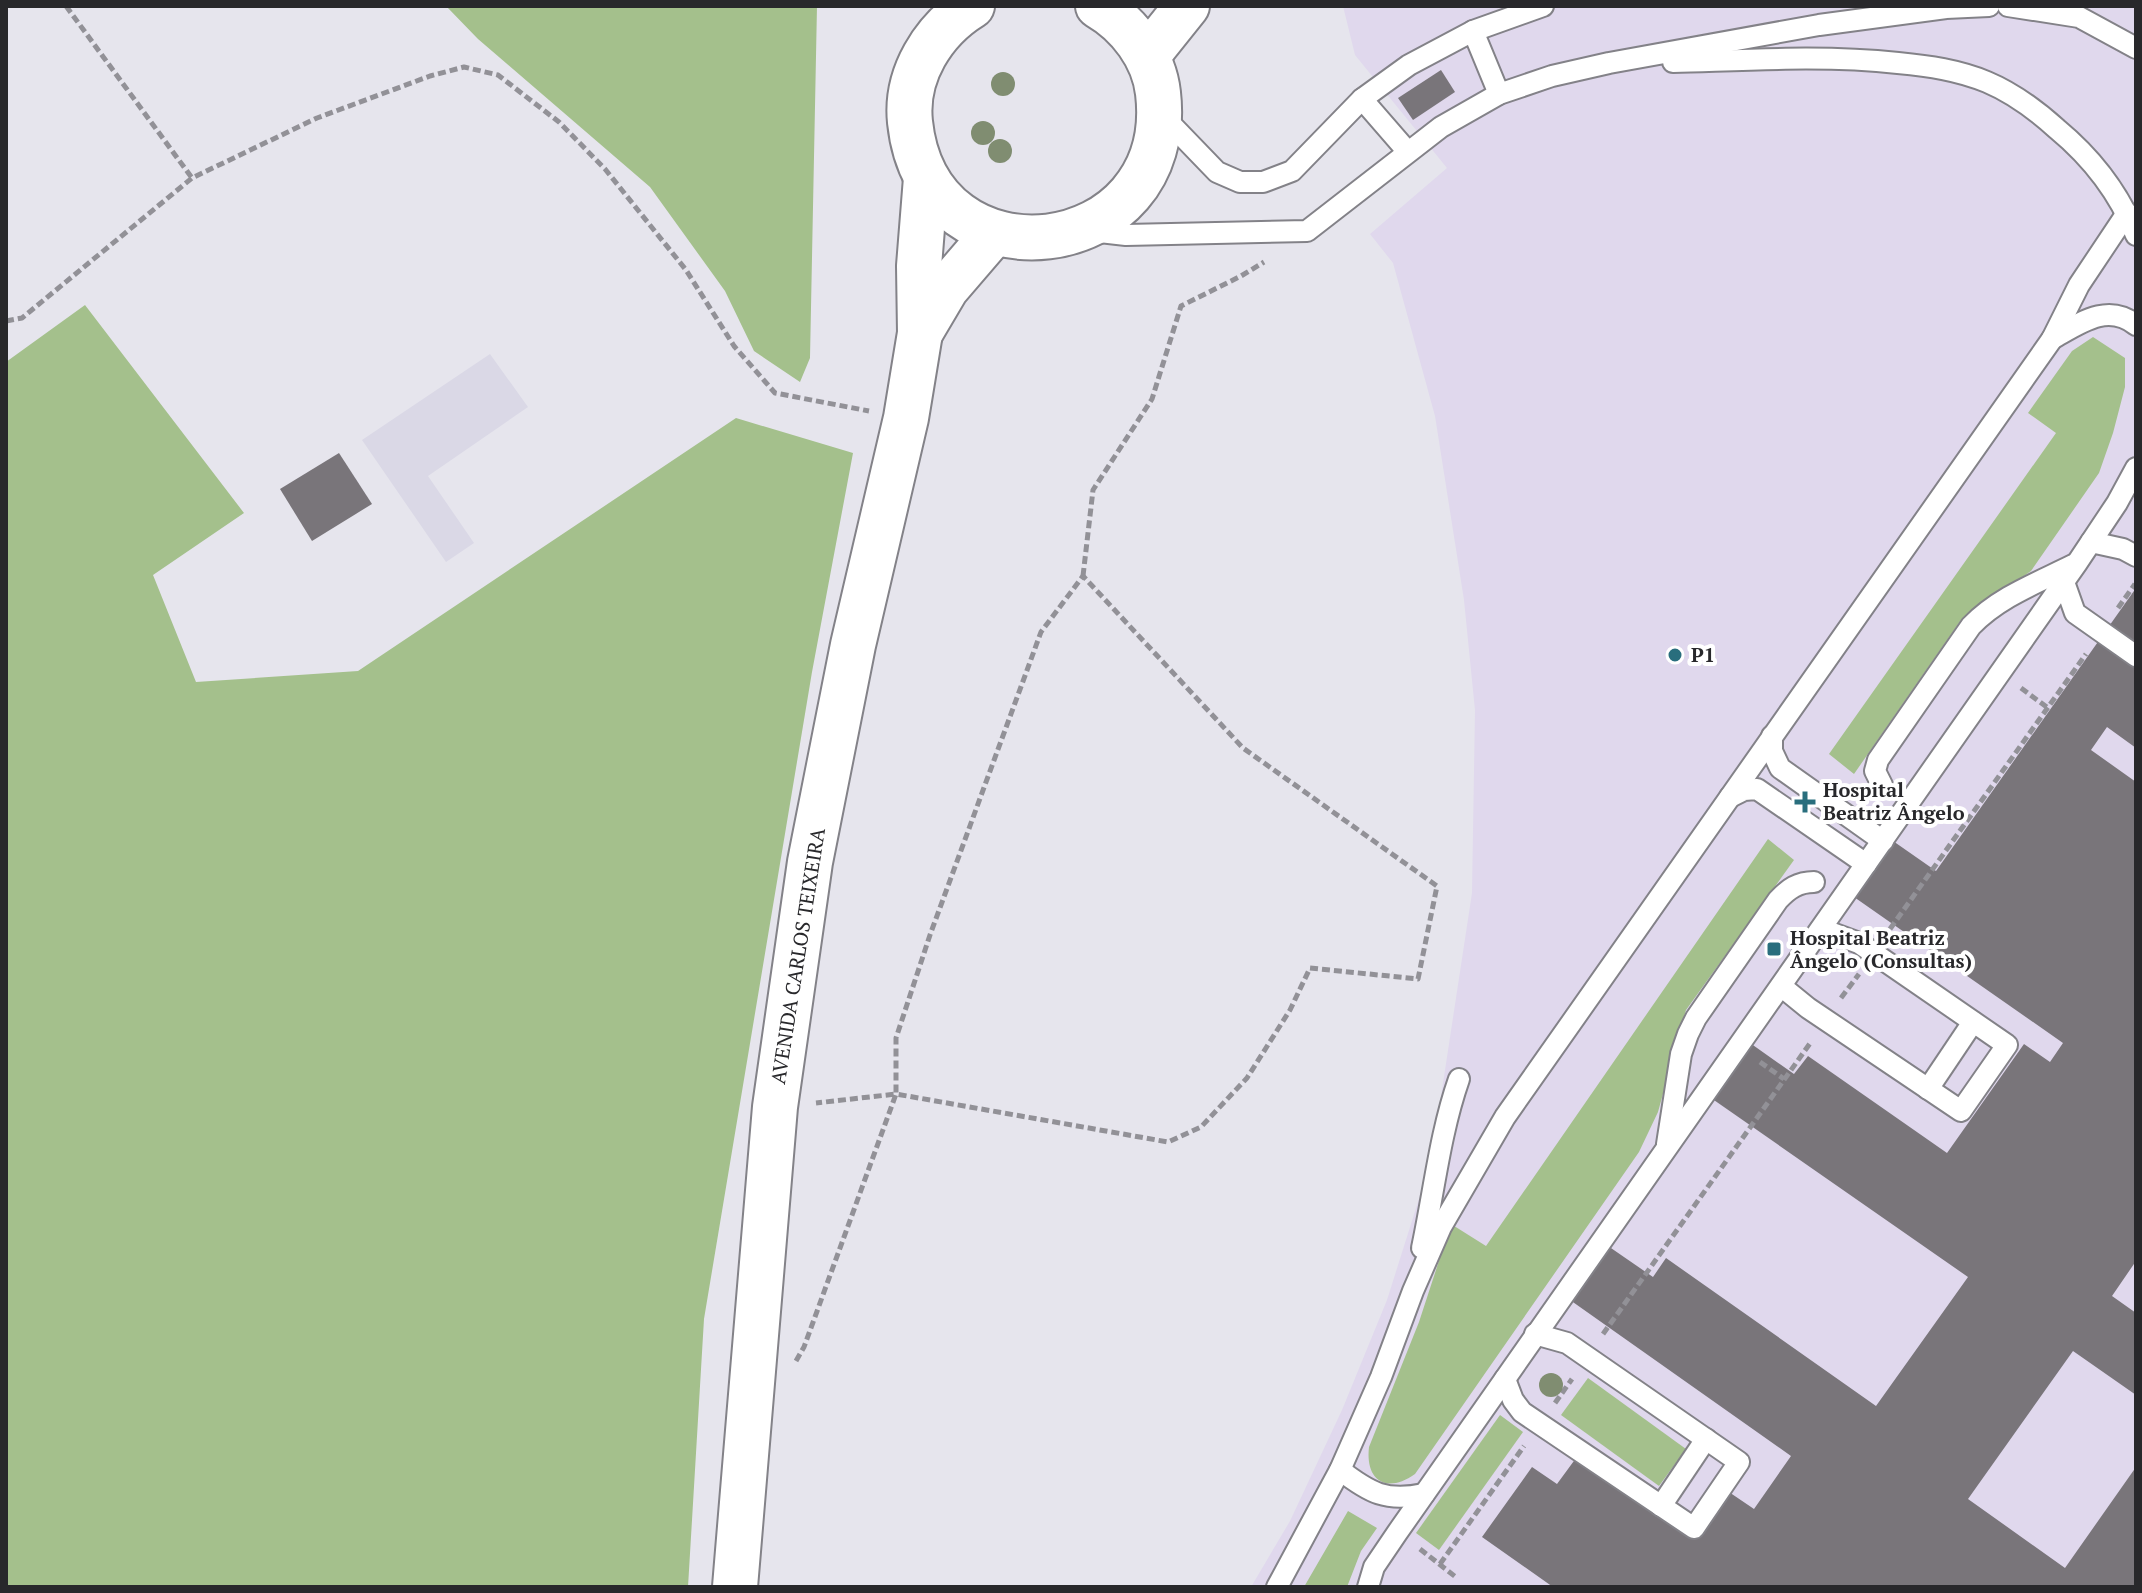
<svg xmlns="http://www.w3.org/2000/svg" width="2142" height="1593" font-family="'PT Serif',serif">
  <rect width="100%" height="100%" fill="#e6e5ed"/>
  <polygon fill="#dad8e6" points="490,354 528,407 428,476 474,543 446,562 362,440"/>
  <polygon fill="#e0d8ed" points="1343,6 2136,6 2136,1587 1251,1587 1290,1521 1342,1410 1387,1300 1423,1186 1440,1103 1472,893 1475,710 1464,600 1435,416 1393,263 1370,234 1447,168 1355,55"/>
  <g fill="#a4c08c">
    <polygon points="446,6 817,6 810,358 800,382 754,351 725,291 650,187 478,39"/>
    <polygon points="85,305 244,513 153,575 196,682 358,671 736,418 853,453 812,672 704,1319 688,1587 6,1587 6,362"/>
    <polygon points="2093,337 2125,358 2125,387 2113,433 2099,473 2031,571 1961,620 1854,774 1829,754 2056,433 2028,413 2072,351"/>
    <path d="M 1768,839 L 1794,860 L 1686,1010 L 1658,1112 L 1639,1152 L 1415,1474 C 1387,1494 1365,1481 1369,1447 L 1419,1322 L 1451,1224 L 1486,1246 Z"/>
    <polygon points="1588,1378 1686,1449 1659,1486 1561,1415"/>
    <polygon points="1500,1415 1523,1432 1439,1550 1416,1533"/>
    <polygon points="1348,1511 1377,1528 1361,1551 1347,1587 1304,1587"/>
  </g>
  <g fill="#79757a">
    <polygon points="1441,70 1455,92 1413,120 1398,98"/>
    <polygon points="339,453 372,504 312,541 280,489"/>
    <polygon points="2136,588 2136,748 2107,727 2091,750 2136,782 2136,1261 2112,1296 2136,1313 2136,1395 2073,1351 1968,1499 2065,1568 2136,1467 2136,1587 1908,1585 1907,1587 1553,1587 1482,1537 1532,1467 1557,1484 1579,1454 1691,1533 1723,1488 1754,1509 1791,1456 1570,1300 1608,1246 1653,1277 1666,1258 1876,1406 1968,1277 1711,1098 1750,1043 1794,1074 1808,1056 1947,1153 2024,1044 2050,1062 2063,1043 1854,897 1893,841 1936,871"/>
  </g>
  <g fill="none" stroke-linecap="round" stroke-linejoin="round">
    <defs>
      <g id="lane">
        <polyline points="2008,6 2079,17 2136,48"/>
        <polyline points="1473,31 1499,94"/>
        <path d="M 1673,62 C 1748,60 1823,55 1898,63 C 1929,66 1958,70 1987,82 C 2013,93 2036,110 2057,129 C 2092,158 2119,193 2136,235"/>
        <polyline points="1362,99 1408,152"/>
        <polyline points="1161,114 1217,172 1240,182 1263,182 1292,171 1362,99 1409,65 1473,31 1543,6"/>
        <polyline points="1091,231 1126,235 1307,231 1441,127 1499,94 1552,76 1609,63 1819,25 1946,8 1989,6"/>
        <path d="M 2052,339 C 2079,324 2107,302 2136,325"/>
        <polyline points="2091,542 2123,549 2136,556"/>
        <polyline points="2064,582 2075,613 2136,656"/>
        <polyline points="1772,736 1772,751 1780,768 1883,841"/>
        <path d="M 1882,785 L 1875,771 L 1878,760 L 1971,626 C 1999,597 2037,583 2073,565"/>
        <polyline points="1730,797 1744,790 1757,789 1866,864"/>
        <polyline points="1781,986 1808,1008 1961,1111 2007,1045 1859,943 1821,929"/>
        <polyline points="1928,1089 1973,1022"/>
        <path d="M 1667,1144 L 1681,1054 L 1688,1034 L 1696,1018 L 1778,900 C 1788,889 1798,882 1814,882"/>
        <path d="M 1422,1248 C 1434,1192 1440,1133 1459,1079"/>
        <polyline points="1505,1379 1513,1400 1522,1412 1694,1528 1739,1462 1567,1343 1535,1334"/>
        <path d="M 1340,1470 C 1370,1493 1386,1502 1424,1494"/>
        <polyline points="1661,1506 1706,1439"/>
        <polyline points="1277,1587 1340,1470 1381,1377 1413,1291 1441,1227 1505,1117 2052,339 2079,285 2127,213"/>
        <polyline points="1368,1587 1374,1567 1397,1533 2077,563 2117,503 2136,468"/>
      </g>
      <g id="secondary">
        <path d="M 972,6 C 933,30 905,75 910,122 C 928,295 1178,264 1158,93 C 1154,57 1129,24 1098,6"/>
        <polyline points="1147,56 1187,6"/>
        <polyline points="920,333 946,289 994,233"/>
        <polyline points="735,1587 775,1107 810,862 853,645 906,418 920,333 919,266 926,178"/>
      </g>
    </defs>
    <use href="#lane" stroke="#838288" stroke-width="24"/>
    <use href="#secondary" stroke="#838288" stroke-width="48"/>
    <g stroke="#929197" stroke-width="5" stroke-dasharray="8 4" stroke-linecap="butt">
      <polyline points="66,6 192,178"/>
      <polyline points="6,321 22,318 192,178 317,118 430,76 464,67 498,75 559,122 605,169 686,270 734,346 775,393 869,411"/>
      <polyline points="1083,576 1093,490 1152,399 1181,306 1241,276 1264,262"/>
      <polyline points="2118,608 2135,584"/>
      <polyline points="2021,688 2048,708"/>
      <polyline points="1890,929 2086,654"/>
      <polyline points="1841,998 1859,974"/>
      <polyline points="1760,1062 1784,1079"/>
      <polyline points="1603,1334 1811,1042"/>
      <polyline points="796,1361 804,1347 896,1094 1168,1142 1201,1127 1247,1078 1290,1010 1310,968 1418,979 1437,886 1243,748 1083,576 1041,632 930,935 896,1038 896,1094 816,1103"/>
      <polyline points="1555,1403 1572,1379"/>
      <polyline points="1420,1549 1457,1578"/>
      <polyline points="1440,1564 1524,1446"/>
    </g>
    <use href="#lane" stroke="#fff" stroke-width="20"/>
    <use href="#secondary" stroke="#fff" stroke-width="44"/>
  </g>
  <g fill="#808d71">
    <circle cx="1003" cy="84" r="12"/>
    <circle cx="983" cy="133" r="12"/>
    <circle cx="1000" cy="151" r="12"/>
    <circle cx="1551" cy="1385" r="12"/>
  </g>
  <g fill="#296e7d" stroke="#fff" stroke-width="3">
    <circle cx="1675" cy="655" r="8"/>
    <path d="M1801 790h8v8h8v8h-8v8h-8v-8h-8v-8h8z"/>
    <rect x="1766" y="941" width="16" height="16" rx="4"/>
  </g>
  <g text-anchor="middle" stroke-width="8" stroke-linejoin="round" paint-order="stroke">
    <g font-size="20" font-weight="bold" fill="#28282b" stroke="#fff" text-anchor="start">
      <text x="1691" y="662">P1</text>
      <text x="1823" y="797">Hospital<tspan x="1823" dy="23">Beatriz Ângelo</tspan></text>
      <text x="1790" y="945">Hospital Beatriz<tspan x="1790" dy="23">Ângelo (Consultas)</tspan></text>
    </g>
    <g font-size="20" fill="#28282b" stroke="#fff">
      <text transform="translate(798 956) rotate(-81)" y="7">AVENIDA CARLOS TEIXEIRA</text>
    </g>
  </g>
  <rect width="2142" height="1593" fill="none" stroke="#28282b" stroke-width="16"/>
</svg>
